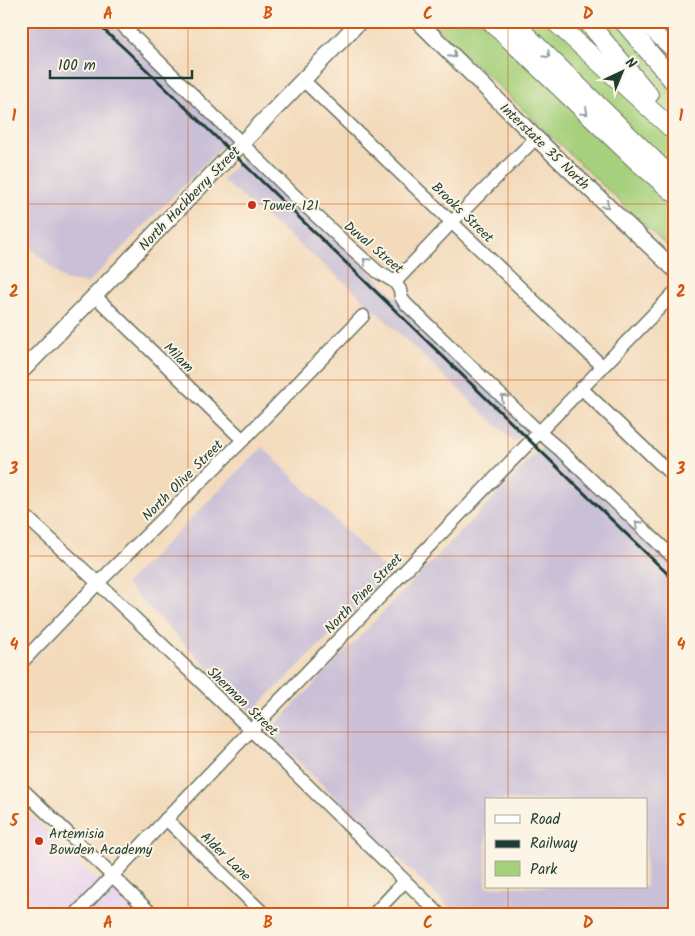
<svg xmlns="http://www.w3.org/2000/svg" width="695" height="936" font-family="Kalam,sans-serif">
  <rect width="100%" height="100%" fill="#fcf5e5"/>
  <filter id="ink" filterUnits="userSpaceOnUse"><feTurbulence type="fractalNoise" baseFrequency=".02" numOctaves="2"/><feDisplacementMap in="SourceGraphic" scale="10" xChannelSelector="R" yChannelSelector="G"/><feConvolveMatrix kernelMatrix="1 2 1 2 8 2 1 2 1" color-interpolation-filters="sRGB"/></filter>
  <filter id="wash" filterUnits="userSpaceOnUse"><feTurbulence type="fractalNoise" baseFrequency=".0096" numOctaves="4" result="noise"/><feDisplacementMap in="SourceGraphic" scale="20" xChannelSelector="R" yChannelSelector="G"/><feGaussianBlur stdDeviation="1.12" result="paint"/><feColorMatrix in="noise" values="0 0 0 0 0 0 0 0 0 0 0 0 0 0 0 0 0 1.4 0 .05"/><feComposite in="paint" operator="in"/></filter>
  <g filter="url(#wash)">
    <rect width="100%" height="100%" fill="#f3dabb"/>
    <polygon fill="#e8d2ee" points="21,807 92,876 115,892 139,915 21,915"/>
    <g fill="#c9bfd7" fill-rule="evenodd">
      <polygon points="21,21 110,21 230,138 88,283 66,281 21,239"/>
      <polygon points="247,153 530,427 514,442 349,286 222,180"/>
      <path d="M 547,442 L 674,565 L 674,915 L 457,915 L 268,732 ZM 486,800 L 646,800 L 646,887 L 486,887 Z"/>
      <polygon points="263,447 390,575 252,712 125,584"/>
    </g>
    <polygon fill="#a6d07b" stroke="#628658" points="430,21 629,21 674,68 674,253"/>
  </g>
  <g filter="url(#ink)">
    <g fill="none" stroke-linecap="round" stroke-linejoin="round">
      <defs>
        <g id="minor">
          <polyline points="118,21 294,195 341,239 378,272 395,282 400,290 401,297 405,303 539,432 559,449 674,558"/>
          <polyline points="303,80 602,366"/>
          <polyline points="395,282 452,222 536,138"/>
          <polyline points="95,296 243,440"/>
          <polyline points="581,388 674,477"/>
          <polyline points="21,512 98,583 251,730 440,915"/>
          <polyline points="21,663 98,583 243,440 363,316"/>
          <polyline points="21,788 153,915"/>
          <polyline points="166,819 265,915"/>
          <polyline points="75,915 251,730 674,293"/>
          <polyline points="373,915 405,881"/>
        </g>
        <g id="major">
          <polyline points="418,21 536,138 674,269"/>
          <polyline points="642,21 674,51"/>
          <polyline points="21,372 357,24 361,21"/>
        </g>
        <g id="highway">
          <polyline points="490,21 639,163 674,193"/>
          <polyline points="512,21 664,170"/>
          <polyline points="554,21 674,131"/>
          <polyline points="587,21 649,95"/>
          <polyline points="623,21 674,82"/>
        </g>
      </defs>
      <use href="#minor" stroke="#697463" stroke-width="15"/>
      <use href="#major" stroke="#697463" stroke-width="18"/>
      <use href="#highway" stroke="#697463" stroke-width="20"/>
      <use href="#minor" stroke="#fff" stroke-width="12"/>
      <use href="#major" stroke="#fff" stroke-width="15"/>
      <use href="#highway" stroke="#fff" stroke-width="18"/>
      <polyline stroke="#1f3d34" stroke-width="3" points="94,21 125,49 674,580"/>
    </g>
    <defs><path id="oneway-chevron" d="M-2-3.5L2.5 0L-2 3.5" fill="none" stroke-width="1.6" stroke-linecap="round" stroke-linejoin="round" transform="scale(1.25)"/></defs>
    <g stroke="#8f9e9a">
      <use href="#oneway-chevron" transform="translate(453 55) rotate(45)"/>
      <use href="#oneway-chevron" transform="translate(547 55) rotate(45)"/>
      <use href="#oneway-chevron" transform="translate(585 112) rotate(43)"/>
      <use href="#oneway-chevron" transform="translate(606 205) rotate(44)"/>
      <use href="#oneway-chevron" transform="translate(366 261) rotate(-138)"/>
      <use href="#oneway-chevron" transform="translate(504 398) rotate(-136)"/>
      <use href="#oneway-chevron" transform="translate(638 524) rotate(-136)"/>
    </g>
  </g>
  <path fill="none" stroke="#d45610" stroke-width="1" stroke-opacity="0.55" d="M 188,21 L 188,915M 348,21 L 348,915M 508,21 L 508,800M 21,204 L 674,204M 21,380 L 674,380M 21,556 L 674,556M 21,732 L 674,732M 508,887 L 508,915"/>
  <g fill="#c8321e" stroke="#fcf5e5" stroke-width="2">
    <circle cx="252" cy="205" r="5"/>
    <circle cx="39" cy="841" r="5"/>
  </g>
  <g text-anchor="middle" stroke-width="4" stroke-linejoin="round" paint-order="stroke">
    <g font-size="14" fill="#1f3d34" stroke="#fcf5e5">
      <text transform="translate(545 146) rotate(44)" y="5">Interstate 35 North</text>
      <text transform="translate(189 198) rotate(-46)" y="5">North Hackberry Street</text>
      <text transform="translate(463 212) rotate(44)" y="5">Brooks Street</text>
      <text transform="translate(374 247) rotate(40)" y="5">Duval Street</text>
      <text transform="translate(179 357) rotate(45)" y="5">Milam</text>
      <text transform="translate(182 480) rotate(-45)" y="5">North Olive Street</text>
      <text transform="translate(363 593) rotate(-46)" y="5">North Pine Street</text>
      <text transform="translate(243 701) rotate(44)" y="5">Sherman Street</text>
      <text transform="translate(226 856) rotate(44)" y="5">Alder Lane</text>
    </g>
    <g font-size="14" fill="#1f3d34" stroke="#fcf5e5" text-anchor="start">
      <text x="262" y="210">Tower 121</text>
      <text x="49" y="838">Artemisia<tspan x="49" dy="16">Bowden Academy</tspan></text>
    </g>
  </g>
  <rect width="695" height="936" fill="none" stroke="#fcf5e5" stroke-width="55"/>
  <rect x="485" y="798" width="162" height="90" fill="#fcf5e5" stroke="#a4ab9e"/>
  <rect x="495" y="815" width="25" height="8" fill="#ffffff" stroke="#a4ab9e"/>
  <text x="530" y="824" font-size="15" fill="#1f3d34">Road</text>
  <rect x="495" y="840" width="25" height="8" fill="#1f3d34" stroke="#a4ab9e"/>
  <text x="530" y="848" font-size="15" fill="#1f3d34">Railway</text>
  <rect x="495" y="861" width="25" height="15" fill="#a6d07b" stroke="#a4ab9e"/>
  <text x="530" y="874" font-size="15" fill="#1f3d34">Park</text>
  <g transform="translate(622 72) rotate(44)" stroke="#fcf5e5" stroke-width="4" paint-order="stroke">
  <path d="M0-4L9 19L0 12L-9 19Z" fill="#1f3d34"/>
  <text y="-8" font-size="14" font-weight="bold" text-anchor="middle" fill="#1f3d34">N</text>
  </g>
  <path d="M50 70v8h142v-8" fill="none" stroke="#1f3d34" stroke-width="2.5"/>
  <text x="58" y="70" font-size="15" fill="#1f3d34" stroke="#fcf5e5" stroke-width="4" paint-order="stroke">100 m</text>
  <rect x="28" y="28" width="640" height="880" fill="none" stroke="#d45610" stroke-width="2"/>
  <g font-size="16" text-anchor="middle" font-weight="bold" fill="#d45610">
    <text x="108" y="19">A</text>
    <text x="268" y="19">B</text>
    <text x="428" y="19">C</text>
    <text x="588" y="19">D</text>
    <text x="14" y="121">1</text>
    <text x="681" y="121">1</text>
    <text x="14" y="297">2</text>
    <text x="681" y="297">2</text>
    <text x="14" y="474">3</text>
    <text x="681" y="474">3</text>
    <text x="14" y="650">4</text>
    <text x="681" y="650">4</text>
    <text x="14" y="826">5</text>
    <text x="681" y="826">5</text>
    <text x="108" y="928">A</text>
    <text x="268" y="928">B</text>
    <text x="428" y="928">C</text>
    <text x="588" y="928">D</text>
  </g>
</svg>
